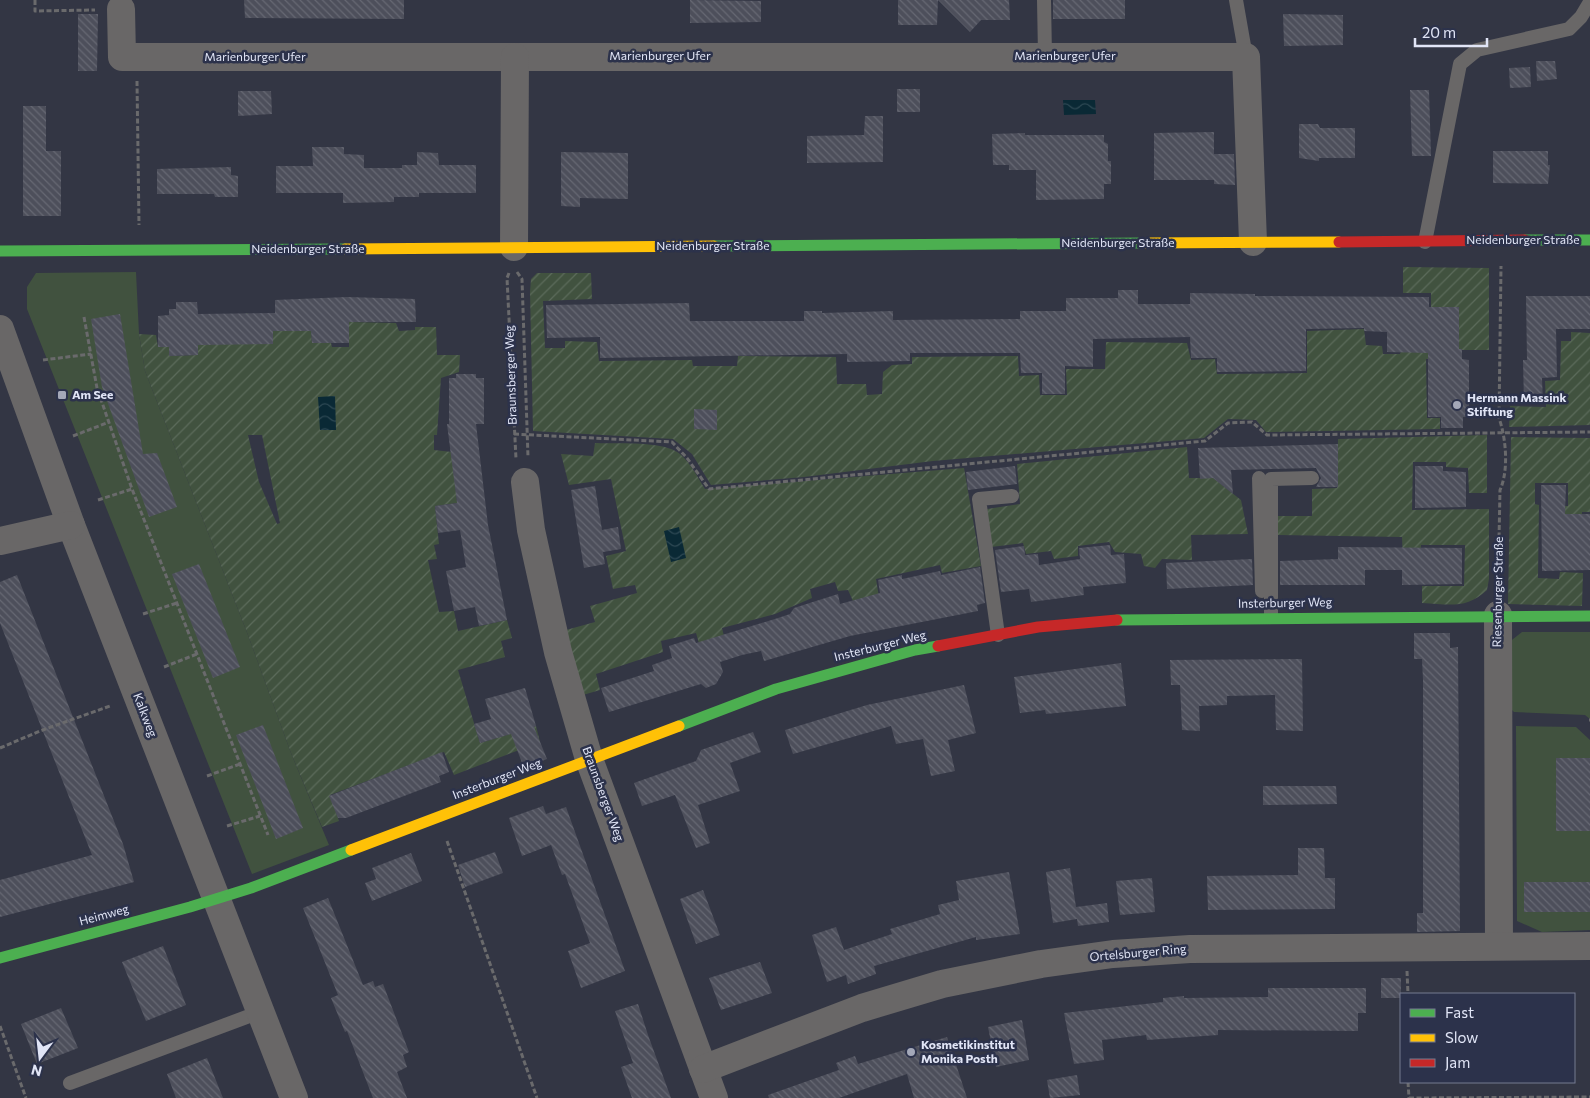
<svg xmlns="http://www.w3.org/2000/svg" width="1590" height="1098" font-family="Commissioner,sans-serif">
  <defs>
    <pattern id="garden-furrows" width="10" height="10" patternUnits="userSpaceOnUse" patternTransform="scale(1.25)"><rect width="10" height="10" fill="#41523f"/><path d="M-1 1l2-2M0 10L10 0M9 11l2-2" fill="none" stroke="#5c6b5b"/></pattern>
    <pattern id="water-waves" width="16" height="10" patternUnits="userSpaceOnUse" patternTransform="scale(1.25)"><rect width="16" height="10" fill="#0a2935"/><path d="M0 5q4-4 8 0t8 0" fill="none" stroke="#2d4853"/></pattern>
    <pattern id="building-back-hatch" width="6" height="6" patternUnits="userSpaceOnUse" patternTransform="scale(1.25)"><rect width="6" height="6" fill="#4d4f5b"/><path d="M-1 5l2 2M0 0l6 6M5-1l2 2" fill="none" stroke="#666873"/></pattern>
  </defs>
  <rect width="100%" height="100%" fill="#333644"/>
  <g fill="#41523f">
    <polygon points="136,272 139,334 145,371 248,635 291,753 329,845 252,874 27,309 27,287 36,273"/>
    <polygon points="1522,632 1590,632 1590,719 1585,715 1514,712 1508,706 1508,643"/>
    <polygon points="1516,726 1576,727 1590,740 1590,930 1542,932 1517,921"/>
  </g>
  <g fill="url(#garden-furrows)" fill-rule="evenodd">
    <polygon points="1403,267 1489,268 1489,350 1458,350 1458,307 1431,307 1431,293 1403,293"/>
    <polygon points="537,273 591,273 592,299 543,301 545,348 565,348 565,341 597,342 599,361 692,360 693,366 737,366 738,356 836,357 837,384 866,384 867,395 882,394 883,372 892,365 912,364 912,357 1018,356 1019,376 1039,375 1040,395 1067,395 1066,369 1105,369 1106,342 1187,343 1191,360 1215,359 1217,374 1307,373 1307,331 1364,329 1366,345 1382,346 1383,354 1400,354 1401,351 1439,349 1439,358 1426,359 1427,418 1440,418 1440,429 1266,432 1256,420 1228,419 1204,438 933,461 804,477 711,485 692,454 673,439 533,431 530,292 531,279"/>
    <path d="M 246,313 L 260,317 L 260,331 L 291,331 L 311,328 L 312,343 L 331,343 L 332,347 L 349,347 L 349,322 L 396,323 L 399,331 L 415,330 L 415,327 L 436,327 L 437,355 L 460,355 L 459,372 L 441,378 L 437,435 L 434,435 L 434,450 L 452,452 L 457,503 L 435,506 L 439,544 L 434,545 L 437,559 L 428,560 L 439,612 L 454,611 L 458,631 L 507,620 L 512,638 L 501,641 L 505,657 L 458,670 L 480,743 L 536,726 L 540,742 L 454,775 L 444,752 L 330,795 L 339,821 L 322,827 L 291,753 L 248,635 L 145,371 L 139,334 L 156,335 L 158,347 L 169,347 L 169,356 L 198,355 L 198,342 L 246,344 ZM 248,435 L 262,435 L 280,523 L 277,524 L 259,482 Z"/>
    <polygon points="1571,332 1590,333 1590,425 1509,427 1510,406 1546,407 1545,381 1560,380 1561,341 1571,341"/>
    <path d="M 1487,435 L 1487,493 L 1469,493 L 1468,468 L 1446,467 L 1446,462 L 1413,462 L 1412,510 L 1489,509 L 1489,579 L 1487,590 C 1466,610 1448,604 1422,603 L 1422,586 L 1464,586 L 1465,545 L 1421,545 L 1420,565 L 1403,564 L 1402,537 L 1278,535 L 1278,516 L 1312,516 L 1312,489 L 1337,488 L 1338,439 Z"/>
    <polygon points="1511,437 1590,438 1590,512 1582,512 1581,551 1561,506 1568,506 1568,483 1535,483 1535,504 1539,505 1538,578 1559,579 1560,572 1583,573 1582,606 1508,604"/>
    <path d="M 595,443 C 616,444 664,440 680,454 C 691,463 698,478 705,489 L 964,468 L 981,566 L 942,573 L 940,565 L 876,579 L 880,603 L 857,610 L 848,590 L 838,591 L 835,582 L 810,589 L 812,598 L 775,614 L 722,628 L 725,640 L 700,647 L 696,633 L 661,641 L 663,652 L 596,674 L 600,690 L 583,695 L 566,630 L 595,622 L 590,606 L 637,593 L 635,585 L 613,589 L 606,556 L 626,551 L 611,479 L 569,485 L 561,454 L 593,456 Z"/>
    <polygon points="1187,447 1189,478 1213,478 1241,500 1248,534 1191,535 1192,560 1162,559 1155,568 1144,566 1141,554 1115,552 1109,542 1078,546 1078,556 1054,559 1051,551 1026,554 1023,543 991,547 987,509 1020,504 1017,464"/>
  </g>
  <g fill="url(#water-waves)">
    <polygon points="1063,100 1095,100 1096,114 1064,115"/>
    <polygon points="335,396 336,430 320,430 318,397"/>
    <polygon points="679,527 686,558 671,562 664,531"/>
  </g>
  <g fill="url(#building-back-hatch)">
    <polygon points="244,0 404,0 404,19 245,18"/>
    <polygon points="690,0 761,1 761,22 690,23"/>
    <polygon points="898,0 1009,0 1010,20 981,20 970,32 938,0 937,25 898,25"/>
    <rect x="1053" y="0" width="72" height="19"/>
    <polygon points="78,14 98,14 97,71 78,71"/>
    <polygon points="1283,14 1343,15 1343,45 1284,46"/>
    <polygon points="1536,61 1555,61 1557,79 1537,81"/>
    <polygon points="1530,67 1531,87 1510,88 1509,68"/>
    <rect x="897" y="89" width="23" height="23"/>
    <polygon points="1410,90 1429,90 1431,156 1412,156"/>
    <polygon points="238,91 271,91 272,114 238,116"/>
    <polygon points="23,106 46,106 46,151 61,151 61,216 23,216"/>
    <polygon points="865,116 883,116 883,162 807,163 807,136 864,135"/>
    <polygon points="1299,124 1318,124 1320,128 1355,128 1355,158 1319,158 1319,161 1299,158"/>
    <polygon points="1214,132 1214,154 1234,154 1235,185 1214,184 1214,180 1154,180 1154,133"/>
    <polygon points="1025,133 1025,135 1104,135 1104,142 1108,144 1108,161 1111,161 1111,184 1104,184 1104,199 1036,200 1036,170 1009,170 1009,165 993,165 992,134"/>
    <polygon points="312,147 344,147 344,154 364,155 364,168 402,168 402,165 417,165 417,152 438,153 439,165 476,165 476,193 419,193 419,197 394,197 394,202 343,203 343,193 276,193 276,166 313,166"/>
    <polygon points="1493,151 1548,151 1548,165 1550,165 1548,184 1493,183"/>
    <polygon points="561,152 628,153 628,199 580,198 580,207 561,206"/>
    <polygon points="231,167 231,175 238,176 238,197 215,197 214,194 157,194 157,169"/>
    <polygon points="1118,290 1138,290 1138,304 1190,304 1190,293 1255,294 1255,296 1429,297 1429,307 1459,307 1459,349 1462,349 1462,359 1469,360 1469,417 1463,417 1463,428 1441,428 1441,417 1428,417 1428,353 1387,352 1387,332 1364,331 1364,328 1306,329 1306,371 1217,372 1217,358 1191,358 1190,337 1093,339 1093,367 1065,366 1065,394 1042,394 1042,373 1021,373 1020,353 910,353 910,361 847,362 847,354 600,358 600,337 547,338 546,305 689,303 690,321 804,321 804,311 822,311 822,313 893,311 893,320 1020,319 1020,311 1066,311 1066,298 1118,298"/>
    <polygon points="1526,296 1590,296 1590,329 1556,329 1557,377 1542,378 1543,403 1524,403 1523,360 1527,360"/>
    <polygon points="347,297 415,299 416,322 349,322 349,343 312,343 311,331 273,331 273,344 198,345 198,355 169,356 169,347 158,347 158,316 169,315 169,309 176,309 176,302 197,302 198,314 275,313 275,300"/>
    <polygon points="120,314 143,454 157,453 177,507 149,517 102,387 91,319"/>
    <polygon points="456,374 476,374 476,378 484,378 484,424 476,424 488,525 507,620 479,626 475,607 454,611 446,571 466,567 460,530 438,533 435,506 457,503 447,424 449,424 449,378 456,378"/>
    <polygon points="694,409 717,410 717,430 694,429"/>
    <polygon points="1338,444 1338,487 1316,487 1321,478 1316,468 1231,470 1233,494 1213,478 1200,479 1198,448"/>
    <polygon points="1015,466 1017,484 968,490 966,472"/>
    <polygon points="1415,466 1443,466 1443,471 1466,472 1466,507 1415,508"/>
    <polygon points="1541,485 1566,485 1565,514 1590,514 1590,570 1542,571"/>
    <polygon points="595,486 602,530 618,527 621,549 603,552 605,564 584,568 571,490"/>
    <polygon points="1110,545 1111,555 1124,554 1126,583 1083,587 1084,595 1031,602 1029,589 1001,592 995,550 1024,546 1025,555 1038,554 1039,565 1080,559 1079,548"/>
    <polygon points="1338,547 1462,548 1462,584 1402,585 1402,570 1365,570 1365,585 1280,585 1280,561 1338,559"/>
    <polygon points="1252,559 1253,585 1167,589 1166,563"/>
    <polygon points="199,564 240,667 213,678 172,574"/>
    <polygon points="980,567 985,603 977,605 978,611 850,636 764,661 761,651 742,655 720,662 723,672 716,684 706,688 701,684 609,712 601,688 654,671 652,665 672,658 669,646 694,638 696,643 778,618 790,614 794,608 838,594 840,604 880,593 878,580 902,575 902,579 940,571 941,575"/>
    <polygon points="17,575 123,844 134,882 0,917 0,880 92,855 0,623 0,582"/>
    <polygon points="1414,633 1450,633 1450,648 1458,647 1460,931 1417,932 1417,913 1423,913 1423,680 1422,659 1414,659"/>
    <polygon points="1302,659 1303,731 1276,730 1275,695 1227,696 1227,705 1199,706 1200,731 1182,730 1180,685 1171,685 1170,660"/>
    <polygon points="1121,663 1126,706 1046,714 1045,710 1020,713 1014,677"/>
    <polygon points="964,685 976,733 948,740 955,771 931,776 923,739 896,744 891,726 793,754 785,730 867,705"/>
    <polygon points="525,688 536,726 534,727 547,759 524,768 511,734 480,743 474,724 491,719 485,699"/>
    <polygon points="263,725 303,828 276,839 236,735"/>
    <polygon points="753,732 761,752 730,763 740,791 698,805 710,843 696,848 675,795 642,806 634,783 696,761 701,750"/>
    <polygon points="442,752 449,772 439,776 441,782 346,818 338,818 329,796"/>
    <rect x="1556" y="758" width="34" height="73"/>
    <polygon points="1263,786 1336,786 1337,804 1263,805"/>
    <polygon points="543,806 546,814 566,807 625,971 581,988 568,951 590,943 565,874 562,875 551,845 522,856 509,818"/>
    <polygon points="1298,848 1324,848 1325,878 1335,878 1335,909 1208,910 1207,876 1298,875"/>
    <polygon points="495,852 503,873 465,887 458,865"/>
    <polygon points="411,853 422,881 372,901 365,883 376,879 372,868"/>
    <polygon points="1070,868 1076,907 1107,903 1109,922 1078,926 1077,919 1053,923 1046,872"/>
    <polygon points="1009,872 1020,934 976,940 976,937 874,966 876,974 848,984 846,975 827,982 812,935 836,927 844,950 892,934 890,929 940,914 938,905 959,900 956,881"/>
    <polygon points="1152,878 1155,912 1120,915 1116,881"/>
    <rect x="1524" y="882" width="66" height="30"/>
    <polygon points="703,890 720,935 696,944 680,899"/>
    <polygon points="328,898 363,985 373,981 375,987 383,984 409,1052 403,1055 407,1067 397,1072 407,1098 373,1098 347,1031 345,1032 331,998 338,995 303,908"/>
    <polygon points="163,946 186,1005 146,1021 122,962"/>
    <polygon points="760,962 772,993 721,1010 709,978"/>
    <rect x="1381" y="978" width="20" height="20"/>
    <polygon points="1268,988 1366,988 1366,1013 1358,1013 1358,1031 1218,1030 1218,1035 1147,1040 1146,1035 1102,1040 1104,1060 1074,1064 1064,1013 1163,1002 1163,998 1184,996 1184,998 1268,997"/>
    <polygon points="638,1004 648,1035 671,1098 632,1098 621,1067 633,1063 615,1011"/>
    <polygon points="61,1008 78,1048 37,1064 21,1024"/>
    <polygon points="1022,1020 1029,1060 996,1067 988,1027"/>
    <polygon points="947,1037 967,1098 914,1098 907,1074 839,1098 769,1098 768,1095 839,1070 836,1063 855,1056 858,1064"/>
    <polygon points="207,1058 223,1098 176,1098 167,1074"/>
    <polygon points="1077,1075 1080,1095 1050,1098 1047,1080"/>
  </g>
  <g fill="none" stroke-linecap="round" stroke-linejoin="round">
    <g stroke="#6a6a6c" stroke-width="3" stroke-dasharray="5 2.5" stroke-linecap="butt">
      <polyline points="35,0 35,11 95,10"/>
      <polyline points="137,81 139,225"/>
      <polyline points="517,272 522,279 528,457"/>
      <polyline points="509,273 507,278 516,459"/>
      <polyline points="84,317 97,388 132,489 268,835"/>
      <polyline points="43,360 91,354"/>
      <polyline points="514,434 672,442 687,458 709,489 1205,441 1228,423 1252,422 1267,435 1590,432"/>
      <polyline points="73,436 109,422"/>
      <polyline points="98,500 132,489"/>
      <path d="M 1498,590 L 1500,490 C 1509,470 1506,438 1499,418 L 1501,266"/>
      <polyline points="143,614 177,603"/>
      <polyline points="164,667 197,654"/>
      <polyline points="1589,720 1590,720"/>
      <polyline points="0,748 40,731 110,706"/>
      <polyline points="207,776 240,764"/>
      <polyline points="227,826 260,816"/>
      <polyline points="447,841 537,1098"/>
      <polyline points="1407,971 1408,994"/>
      <polyline points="0,1026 26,1098"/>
      <polyline points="1408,1082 1409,1098"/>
      <polyline points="1409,1098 1590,1097"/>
    </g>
    <g stroke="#696767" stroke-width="14">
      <polyline points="1044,0 1045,55"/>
      <polyline points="1236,0 1246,57"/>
      <polyline points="1425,242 1460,64 1477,50 1569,29 1581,17 1590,2"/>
      <polyline points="1259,478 1262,591"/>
      <polyline points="1271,617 1271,479 1312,478"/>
      <polyline points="998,635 979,499 1012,496"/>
      <polyline points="70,1083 260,1012"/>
    </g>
    <g stroke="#696767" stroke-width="28">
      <polyline points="121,9 122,57 1246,57 1253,242"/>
      <polyline points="514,247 515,57"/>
      <polyline points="0,329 71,525 294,1098"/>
      <polyline points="525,482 531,530 558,652 589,759 714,1098"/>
      <polyline points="0,541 71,525"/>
      <polyline points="1498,615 1499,946"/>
      <polyline points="703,1069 862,1008 942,984 1041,964 1113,954 1190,949 1590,946"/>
    </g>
    <g stroke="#4caf50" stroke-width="11">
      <polyline points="1525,240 1590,240"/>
      <polyline points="714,246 1142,243"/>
      <polyline points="0,251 345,249"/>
      <polyline points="1117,620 1590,616"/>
      <polyline points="679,726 776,689 915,650 938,646"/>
      <polyline points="0,958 190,907 251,888 351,850"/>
    </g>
    <g stroke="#ffc107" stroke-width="11">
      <polyline points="1142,243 1339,242"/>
      <polyline points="345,249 714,246"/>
      <polyline points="351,850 679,726"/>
    </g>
    <g stroke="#c62828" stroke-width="11">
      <polyline points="1339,242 1525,240"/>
      <polyline points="938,646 1038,627 1117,620"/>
    </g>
  </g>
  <g fill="#a4a8b8" stroke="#2c324b" stroke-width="2">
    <rect x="57" y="390" width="10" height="10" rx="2.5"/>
    <circle cx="1457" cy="405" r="5"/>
    <circle cx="911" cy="1052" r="5"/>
  </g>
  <g text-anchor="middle" stroke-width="5" stroke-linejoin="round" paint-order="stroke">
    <g font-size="12" fill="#e1e5f6" stroke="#2c324b">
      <text x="660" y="60">Marienburger Ufer</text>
      <text x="1065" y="60">Marienburger Ufer</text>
      <text x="255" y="61">Marienburger Ufer</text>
      <text x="1523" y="244">Neidenburger Straße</text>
      <text x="1118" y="247">Neidenburger Straße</text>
      <text x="713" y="250">Neidenburger Straße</text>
      <text x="308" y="253">Neidenburger Straße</text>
      <text transform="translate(511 375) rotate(-92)" y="4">Braunsberger Weg</text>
      <text transform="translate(1498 592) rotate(-89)" y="4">Riesenburger Straße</text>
      <text transform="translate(1285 603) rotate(-1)" y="4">Insterburger Weg</text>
      <text transform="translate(880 646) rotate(-14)" y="4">Insterburger Weg</text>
      <text transform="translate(145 715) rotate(69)" y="4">Kalkweg</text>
      <text transform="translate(497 779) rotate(-21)" y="4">Insterburger Weg</text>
      <text transform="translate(603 794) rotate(70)" y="4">Braunsberger Weg</text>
      <text transform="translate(104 915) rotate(-15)" y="4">Heimweg</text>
      <text transform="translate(1138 953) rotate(-5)" y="4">Ortelsburger Ring</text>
    </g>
    <g font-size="12" font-weight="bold" fill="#e1e5f6" stroke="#2c324b" text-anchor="start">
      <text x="72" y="399">Am See</text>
      <text x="1467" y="402">Hermann Massink<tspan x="1467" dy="14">Stiftung</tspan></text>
      <text x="921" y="1049">Kosmetikinstitut<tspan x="921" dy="14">Monika Posth</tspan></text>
    </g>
  </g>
  <rect x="1400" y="993" width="175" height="90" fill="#2c324b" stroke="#747a8f"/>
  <rect x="1410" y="1009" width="25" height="8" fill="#4caf50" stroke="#747a8f"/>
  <text x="1445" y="1018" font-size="15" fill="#e1e5f6">Fast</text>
  <rect x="1410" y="1034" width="25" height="8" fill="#ffc107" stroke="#747a8f"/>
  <text x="1445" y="1043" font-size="15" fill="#e1e5f6">Slow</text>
  <rect x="1410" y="1059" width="25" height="8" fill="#c62828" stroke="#747a8f"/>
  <text x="1445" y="1068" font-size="15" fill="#e1e5f6">Jam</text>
  <g transform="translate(40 1058) rotate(195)" stroke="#2c324b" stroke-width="4" paint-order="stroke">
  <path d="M0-4L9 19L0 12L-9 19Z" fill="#e1e5f6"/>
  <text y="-8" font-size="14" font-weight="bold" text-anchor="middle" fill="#e1e5f6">N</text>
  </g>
  <path d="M1415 38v8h72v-8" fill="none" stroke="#e1e5f6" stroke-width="2.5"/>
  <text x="1422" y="38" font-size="15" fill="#e1e5f6" stroke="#2c324b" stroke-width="4" paint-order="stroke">20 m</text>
</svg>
